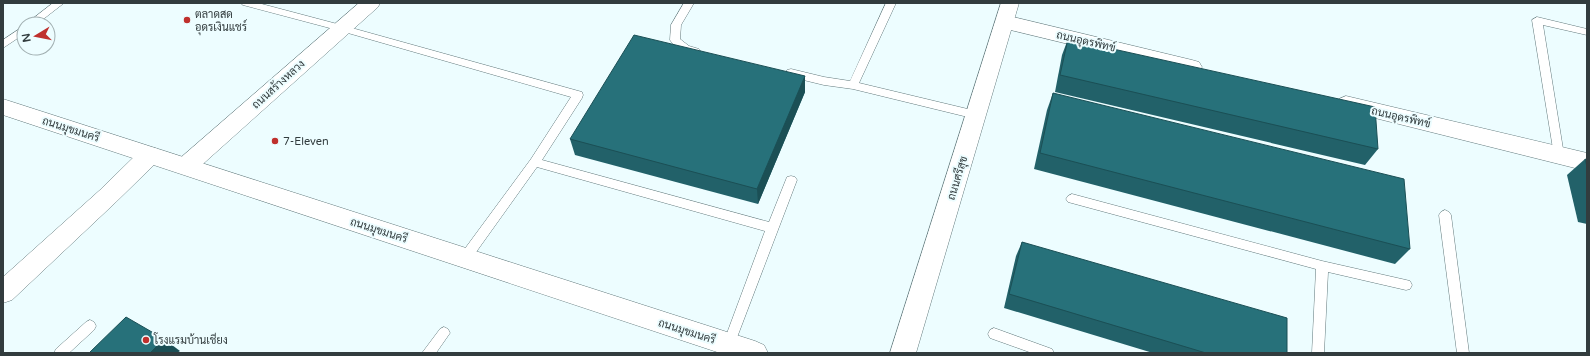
<svg xmlns="http://www.w3.org/2000/svg" width="1590" height="356" font-family="'Varela Round',Sarabun,sans-serif">
  <rect width="100%" height="100%" fill="#edfdff"/>
  <g fill="none" stroke-linecap="round" stroke-linejoin="round">
    <defs>
      <g id="lane">
        <polygon points="53,3 64,3 37,24 26,24"/>
        <polygon points="241,3 258,3 341,25 582,92 583,95 582,98 542,160 769,222 787,177 791,176 795,177 797,180 733,348 729,350 725,348 723,344 765,231 537,167 469,262 465,263 461,262 459,258 461,254 531,159 571,97 341,31 243,5"/>
        <path d="M 684,3 L 694,3 L 681,25 L 680,39 L 689,46 L 699,49 L 701,51 L 699,53 C 689,57 676,49 670,40 L 671,25 Z"/>
        <polygon points="886,3 896,3 859,83 976,111 980,112 981,115 980,118 976,119 853,89 824,85 787,76 786,73 787,70 791,69 824,77 850,81"/>
        <polygon points="1537,17 1587,29 1587,35 1543,25 1564,155 1563,158 1559,159 1555,158 1554,155 1532,20"/>
        <polygon points="24,26 24,34 3,48 3,40"/>
        <polygon points="1072,194 1322,261 1406,280 1410,281 1412,285 1410,289 1406,290 1328,272 1324,353 1312,353 1316,269 1068,202 1066,199 1068,196"/>
        <polygon points="1445,210 1449,212 1451,215 1469,353 1457,353 1439,215 1441,212"/>
        <polygon points="90,320 94,322 96,326 94,330 69,353 54,353 56,349 86,322"/>
        <polygon points="444,327 448,329 450,333 436,353 422,353 440,329"/>
        <polygon points="994,328 1052,349 1054,353 1032,353 990,338 988,334 990,330"/>
      </g>
      <g id="street">
        <polygon points="359,3 380,3 378,7 194,172 186,175 178,172 175,166 178,160"/>
        <polygon points="1005,15 1192,60 1199,62 1202,67 1199,72 1192,74 998,27 995,22 998,17"/>
        <polygon points="1346,96 1587,153 1587,171 1339,109 1336,104 1339,99"/>
        <polygon points="150,147 158,149 161,155 158,161 116,202 12,300 3,303 3,277 100,190 142,149"/>
      </g>
      <g id="secondary">
        <polygon points="1001,3 1019,3 916,353 890,353"/>
        <polygon points="3,99 755,341 764,345 768,353 720,353 3,115"/>
      </g>
    </defs>
    <use href="#lane" stroke="#637a7d" stroke-width="1"/>
    <use href="#street" stroke="#637a7d" stroke-width="1"/>
    <use href="#secondary" stroke="#637a7d" stroke-width="1"/>
    <use href="#lane" fill="#fff" fill-rule="evenodd"/>
    <use href="#street" fill="#fff" fill-rule="evenodd"/>
    <use href="#secondary" fill="#fff" fill-rule="evenodd"/>
  </g>
  <g fill="#226169">
    <polygon points="1068,39 1378,149 1365,165 1055,92 1062,55"/>
    <polygon points="805,76 805,92 758,204 575,155 570,139"/>
    <polygon points="1053,93 1410,249 1395,264 1034,169 1047,110"/>
    <polygon points="1585,159 1587,160 1587,224 1578,222 1567,175"/>
    <polygon points="1022,242 1287,353 1153,353 1004,308 1016,256"/>
  </g>
  <g fill="#1b4f55">
    <polygon points="805,76 805,92 758,204 757,189"/>
    <polygon points="164,339 180,351 177,353 150,353"/>
  </g>
  <g fill="#27717a" stroke="#1b4f55">
    <polygon points="634,35 805,76 757,189 570,139"/>
    <polygon points="1068,39 1375,107 1378,149 1060,75"/>
    <polygon points="1053,93 1404,179 1410,249 1040,153"/>
    <polygon points="1585,159 1587,160 1587,167"/>
    <polygon points="1022,242 1287,318 1287,353 1206,353 1009,294"/>
    <polygon points="126,317 164,339 150,353 89,353"/>
  </g>
  <g fill="#bf302d" stroke="#edfdff" stroke-width="1.5">
    <circle cx="187" cy="20" r="4"/>
    <circle cx="275" cy="141" r="4"/>
    <circle cx="146" cy="340" r="4"/>
  </g>
  <g text-anchor="middle" stroke-width="4" stroke-linejoin="round" paint-order="stroke">
    <g font-size="11" fill="#323c3e" stroke="#edfdff" text-anchor="start">
      <text x="195" y="18">ตลาดสด<tspan x="195" dy="13">อุดรเงินแชร์</tspan></text>
      <text x="283" y="145">7-Eleven</text>
      <text x="154" y="344">โรงแรมบ้านเชียง</text>
    </g>
    <g font-size="11" fill="#323c3e" stroke="#edfdff">
      <text transform="translate(1086 41) rotate(13)" y="4">ถนนอุดรพิทข์</text>
      <text transform="translate(278 84) rotate(-42)" y="4">ถนนสร้างหลวง</text>
      <text transform="translate(1401 117) rotate(13)" y="4">ถนนอุดรพิทข์</text>
      <text transform="translate(71 129) rotate(18)" y="4">ถนนมุขมนครี</text>
      <text transform="translate(957 178) rotate(-73)" y="4">ถนนศรีสุข</text>
      <text transform="translate(379 230) rotate(18)" y="4">ถนนมุขมนครี</text>
      <text transform="translate(687 331) rotate(18)" y="4">ถนนมุขมนครี</text>
    </g>
  </g>
  <rect width="1590" height="356" fill="none" stroke="#323c3e" stroke-width="8"/>
  <g transform="translate(36 36) rotate(260)"><circle r="19" fill="#edfdff" stroke="#a2b0b2"/>
  <path d="M0-3L7 15L0 10L-7 15Z" fill="#bf302d"/>
  <text y="-6" font-size="11" font-weight="bold" text-anchor="middle" fill="#323c3e">N</text>
  </g>
</svg>
